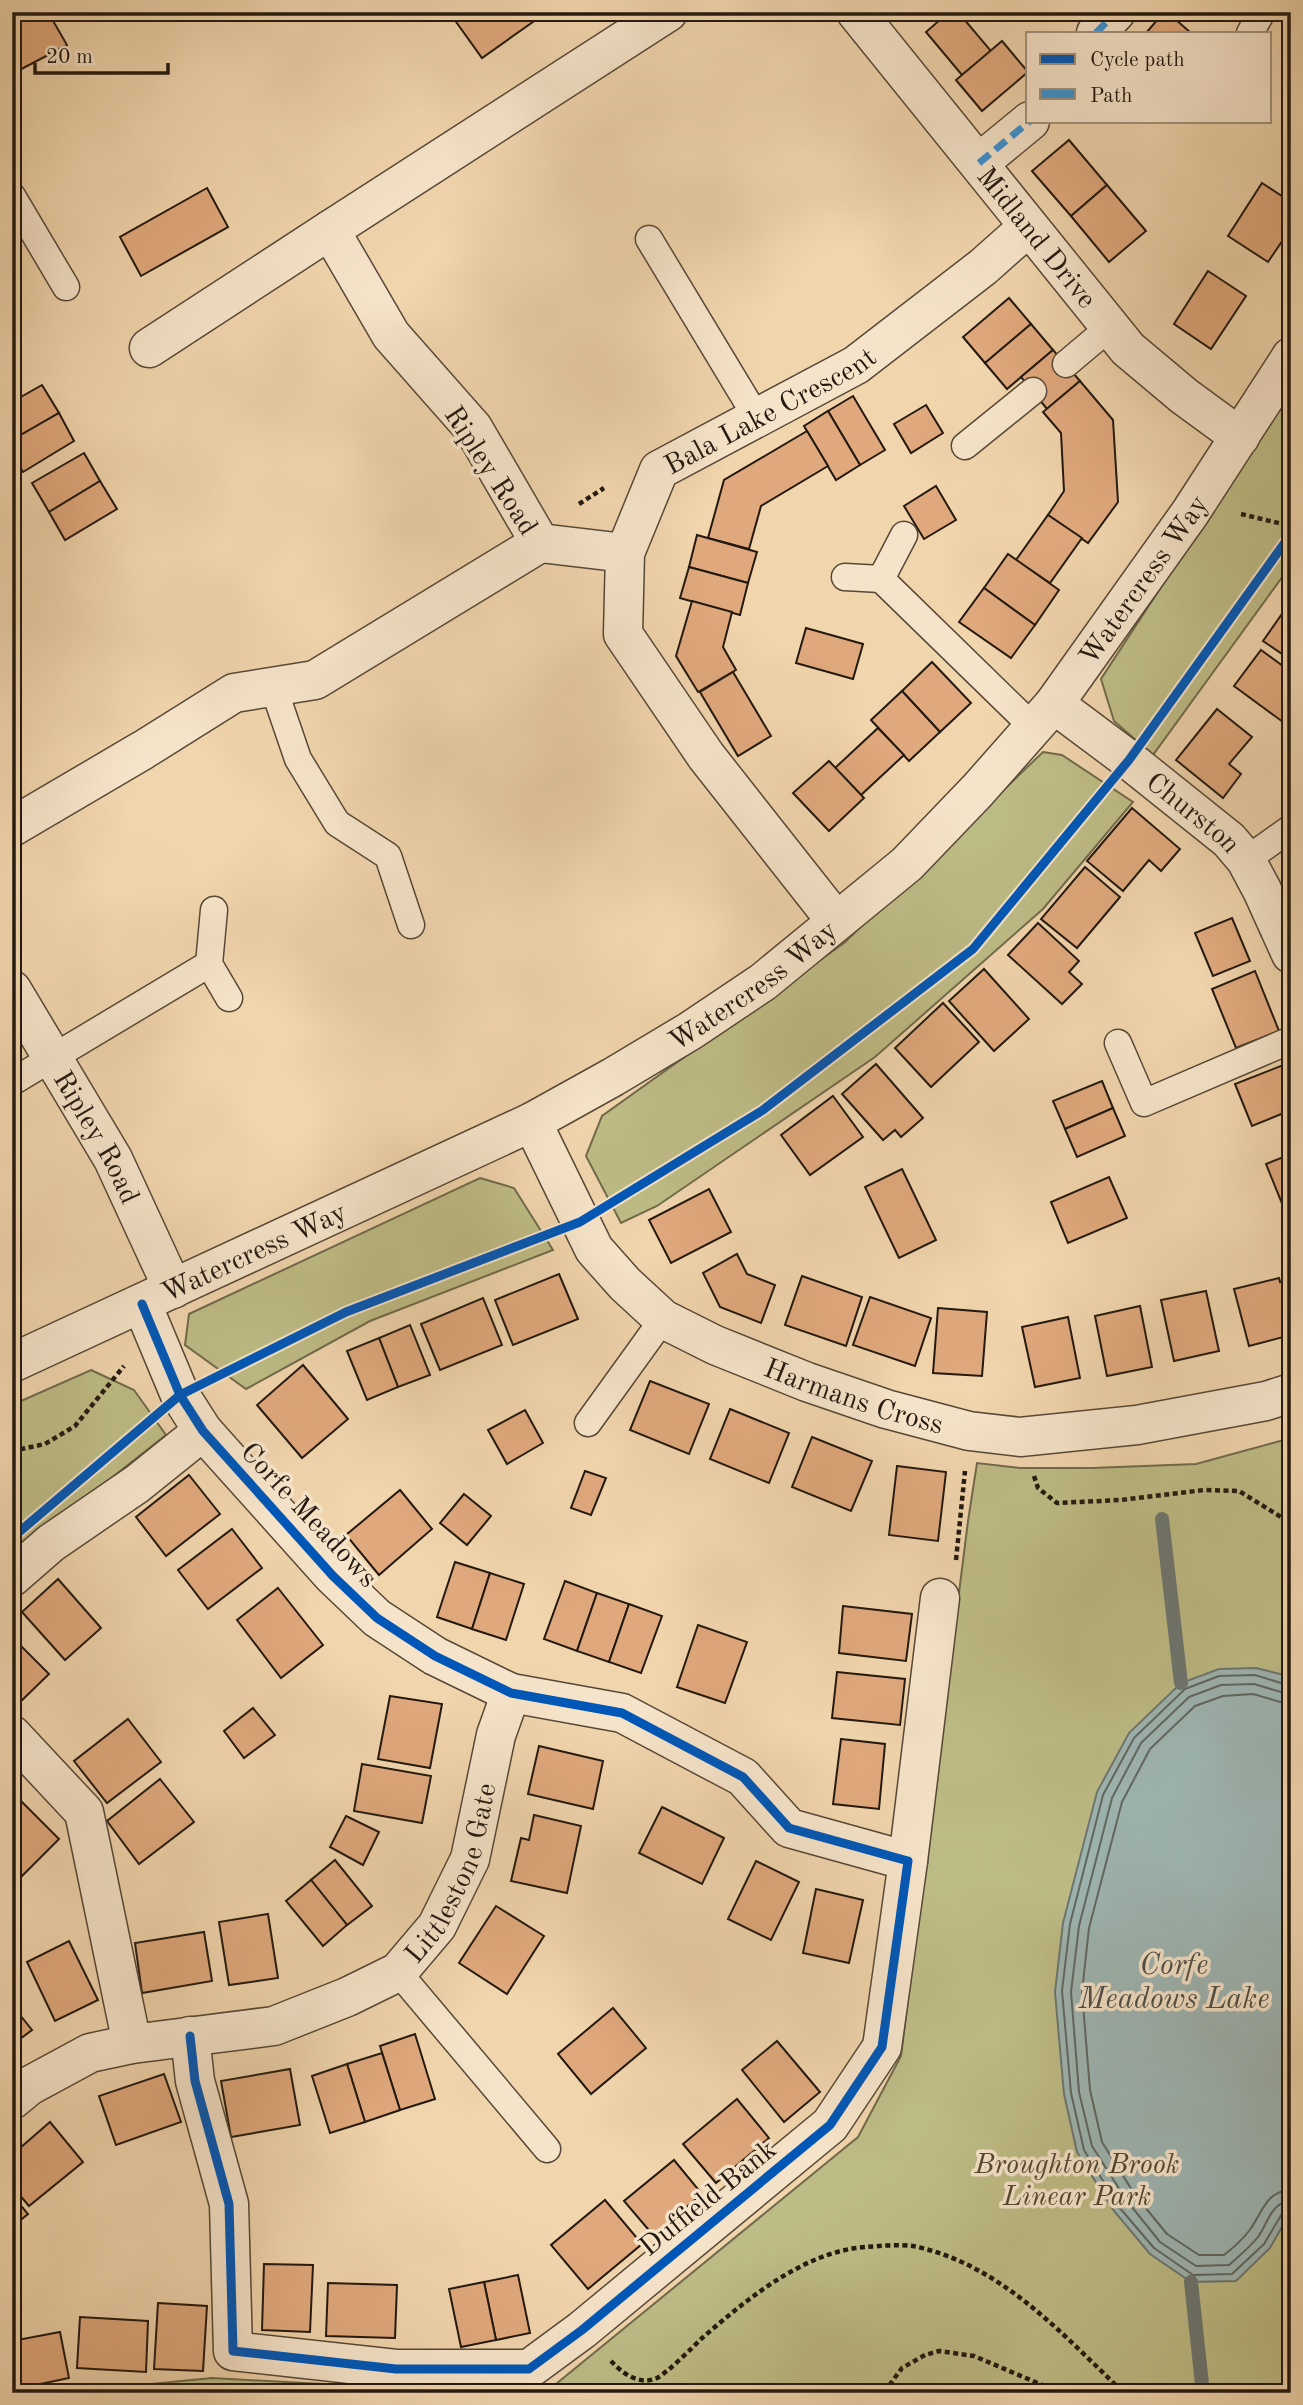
<svg xmlns="http://www.w3.org/2000/svg" width="1303" height="2405" font-family="'Old Standard TT',serif">
  <rect width="100%" height="100%" fill="#f1d5ad"/>
  <filter id="stains"><feTurbulence type="fractalNoise" baseFrequency=".00286" numOctaves="4"/><feColorMatrix values="0 0 0 0 .2 0 0 0 0 .09 0 0 0 0 .02 0 0 0 .5 -.17"/></filter>
  <radialGradient id="worn" r=".72"><stop offset=".6" stop-color="#630" stop-opacity="0"/><stop offset="1" stop-color="#630" stop-opacity=".3"/></radialGradient>
  <g fill="#bebc86" stroke="#706a4b" stroke-width="2">
    <polygon points="1291,388 1291,565 1153,755 1114,721 1101,679"/>
    <polygon points="1043,752 1062,755 1133,802 1043,909 875,1057 657,1206 621,1223 586,1156 602,1116 844,943"/>
    <polygon points="480,1178 514,1188 553,1250 370,1321 246,1389 185,1345 189,1314"/>
    <polygon points="91,1370 134,1390 166,1435 12,1556 12,1405"/>
    <polygon points="1291,1438 1291,2393 545,2393 858,2137 901,2056 968,1521 977,1463 1020,1468 1092,1468 1196,1464"/>
    <polygon points="212,2378 488,2393 60,2393"/>
  </g>
  <polygon fill="#9eb6b3" stroke="#6d7772" stroke-width="2" points="1256,1668 1284,1675 1291,1681 1291,2211 1270,2248 1236,2281 1191,2282 1150,2254 1114,2211 1077,2152 1064,2094 1055,1992 1063,1923 1097,1792 1129,1733 1181,1683 1219,1669"/>
  <g fill="none" stroke-linecap="round" stroke-linejoin="round">
    <g stroke="#606862" stroke-width="2">
      <polyline points="1291,1686 1255,1675 1219,1676 1185,1689 1134,1738 1103,1795 1070,1924 1062,1991 1071,2093 1084,2150 1119,2207 1154,2248 1193,2275 1232,2274 1264,2244 1283,2212 1291,2209"/>
      <path d="M 1291,1695 L 1254,1684 L 1221,1685 L 1189,1697 L 1141,1743 L 1112,1798 L 1079,1926 L 1071,1992 L 1079,2092 L 1092,2146 L 1127,2201 L 1160,2242 L 1196,2266 L 1229,2265 C 1238,2257 1250,2247 1258,2237 C 1268,2223 1271,2202 1291,2201"/>
      <path d="M 1291,1705 L 1253,1694 L 1223,1696 L 1195,1706 L 1150,1749 L 1122,1802 L 1089,1928 L 1082,1992 L 1090,2090 L 1102,2142 L 1135,2195 L 1167,2234 L 1199,2255 L 1224,2255 C 1233,2248 1242,2240 1249,2231 C 1262,2214 1265,2191 1291,2190"/>
    </g>
    <g stroke="#6d7772" stroke-width="14">
      <polyline points="1162,1519 1181,1683"/>
      <polyline points="1191,2282 1202,2384"/>
    </g>
  </g>
  <g fill="#e0a97d" stroke="#231910" stroke-width="2">
    <polygon points="12,12 48,12 67,45 12,74"/>
    <polygon points="449,12 547,12 482,58"/>
    <polygon points="949,12 958,12 991,51 962,75 926,32"/>
    <polygon points="1164,12 1167,12 1191,33 1146,33"/>
    <polygon points="1002,41 1028,72 982,111 956,80"/>
    <polygon points="1069,140 1107,185 1071,216 1032,171"/>
    <polygon points="1262,183 1291,202 1291,228 1268,262 1228,236"/>
    <polygon points="1107,185 1146,231 1109,262 1071,216"/>
    <polygon points="207,188 228,227 141,276 120,237"/>
    <polygon points="1208,271 1246,296 1211,349 1174,324"/>
    <polygon points="1009,298 1031,324 985,363 963,337"/>
    <polygon points="1031,324 1053,350 1007,389 985,363"/>
    <polygon points="1053,350 1080,381 1047,409 1021,377"/>
    <polygon points="1080,381 1113,420 1118,502 1088,543 1048,515 1064,491 1061,433 1043,412"/>
    <polygon points="42,385 59,413 12,440 12,402"/>
    <polygon points="853,396 885,450 860,465 828,411"/>
    <polygon points="926,405 943,433 911,453 894,424"/>
    <polygon points="828,411 860,465 836,480 804,426"/>
    <polygon points="59,413 74,441 23,472 12,454 12,440"/>
    <polygon points="807,431 828,466 761,506 749,549 708,538 724,480"/>
    <polygon points="84,453 100,481 49,512 32,483"/>
    <polygon points="100,481 117,509 65,540 49,512"/>
    <polygon points="936,486 956,520 924,539 904,506"/>
    <polygon points="1048,515 1082,538 1050,583 1016,560"/>
    <polygon points="697,535 757,552 748,583 689,567"/>
    <polygon points="1008,554 1059,590 1035,625 984,588"/>
    <polygon points="689,567 748,583 740,615 680,598"/>
    <polygon points="984,588 1035,625 1011,658 959,622"/>
    <polygon points="692,601 732,612 723,647 736,670 698,692 676,656"/>
    <polygon points="1291,601 1291,660 1263,641"/>
    <polygon points="806,628 863,644 853,679 796,663"/>
    <polygon points="1261,650 1291,672 1291,712 1283,722 1234,686"/>
    <polygon points="932,662 971,703 940,732 902,691"/>
    <polygon points="733,672 771,736 738,756 700,692"/>
    <polygon points="902,691 940,732 909,761 871,720"/>
    <polygon points="1217,709 1252,737 1229,764 1241,774 1223,798 1176,760"/>
    <polygon points="878,728 904,755 861,795 835,768"/>
    <polygon points="829,761 864,798 829,831 793,793"/>
    <polygon points="1132,808 1180,849 1161,871 1149,860 1123,891 1087,861"/>
    <polygon points="1085,867 1120,897 1077,948 1041,919"/>
    <polygon points="1232,918 1250,961 1213,976 1195,933"/>
    <polygon points="1038,923 1079,961 1069,972 1082,984 1062,1004 1008,955"/>
    <polygon points="984,969 1029,1019 994,1051 949,1001"/>
    <polygon points="1255,971 1279,1031 1236,1048 1212,989"/>
    <polygon points="943,1003 979,1042 931,1087 895,1048"/>
    <polygon points="1291,1062 1291,1110 1252,1126 1235,1084"/>
    <polygon points="876,1064 923,1118 901,1137 895,1130 883,1140 842,1094"/>
    <polygon points="1102,1081 1113,1108 1065,1129 1053,1101"/>
    <polygon points="833,1096 863,1137 810,1175 781,1135"/>
    <polygon points="1113,1108 1125,1136 1077,1157 1065,1129"/>
    <polygon points="1291,1154 1291,1203 1283,1206 1266,1164"/>
    <polygon points="902,1169 936,1240 899,1258 865,1187"/>
    <polygon points="1109,1177 1127,1218 1068,1243 1051,1202"/>
    <polygon points="709,1189 731,1232 671,1263 649,1220"/>
    <polygon points="737,1254 747,1274 775,1285 761,1323 720,1307 703,1273"/>
    <polygon points="559,1274 578,1319 513,1345 495,1300"/>
    <polygon points="802,1276 862,1297 846,1346 785,1325"/>
    <polygon points="1279,1278 1280,1282 1291,1279 1291,1335 1249,1346 1234,1289"/>
    <polygon points="1206,1291 1219,1351 1174,1361 1161,1300"/>
    <polygon points="870,1297 931,1318 915,1366 853,1345"/>
    <polygon points="483,1298 502,1345 440,1370 421,1324"/>
    <polygon points="1140,1306 1152,1367 1107,1376 1095,1316"/>
    <polygon points="938,1308 987,1312 982,1376 933,1373"/>
    <polygon points="1068,1317 1080,1378 1035,1387 1022,1327"/>
    <polygon points="410,1325 430,1375 398,1387 379,1338"/>
    <polygon points="379,1338 398,1387 367,1400 347,1351"/>
    <polygon points="303,1365 348,1419 302,1458 257,1405"/>
    <polygon points="650,1381 709,1404 689,1454 630,1430"/>
    <polygon points="730,1409 789,1433 769,1483 710,1459"/>
    <polygon points="525,1410 543,1443 507,1464 488,1430"/>
    <polygon points="812,1437 872,1461 851,1511 792,1487"/>
    <polygon points="897,1466 946,1472 938,1541 889,1535"/>
    <polygon points="585,1471 606,1478 591,1515 571,1508"/>
    <polygon points="189,1475 220,1514 166,1556 136,1517"/>
    <polygon points="400,1490 432,1529 379,1575 346,1535"/>
    <polygon points="464,1494 491,1516 467,1545 440,1523"/>
    <polygon points="232,1529 262,1568 208,1609 178,1570"/>
    <polygon points="455,1562 490,1573 472,1629 437,1617"/>
    <polygon points="490,1573 524,1584 506,1640 472,1629"/>
    <polygon points="58,1579 101,1628 65,1660 22,1612"/>
    <polygon points="565,1581 597,1593 577,1651 544,1639"/>
    <polygon points="278,1588 323,1645 281,1678 237,1620"/>
    <polygon points="597,1593 629,1604 609,1662 577,1651"/>
    <polygon points="629,1604 662,1616 641,1673 609,1662"/>
    <polygon points="843,1606 912,1614 906,1661 839,1653"/>
    <polygon points="698,1625 747,1642 725,1703 677,1687"/>
    <polygon points="12,1637 49,1674 16,1706 12,1702"/>
    <polygon points="837,1672 905,1679 900,1725 832,1718"/>
    <polygon points="390,1696 442,1704 430,1768 378,1759"/>
    <polygon points="253,1708 275,1735 244,1758 224,1731"/>
    <polygon points="128,1719 161,1762 107,1803 74,1761"/>
    <polygon points="841,1739 885,1744 879,1809 833,1804"/>
    <polygon points="539,1746 603,1761 593,1809 528,1794"/>
    <polygon points="362,1764 431,1776 422,1823 354,1811"/>
    <polygon points="160,1779 194,1822 139,1864 107,1821"/>
    <polygon points="12,1792 59,1839 22,1876 12,1866"/>
    <polygon points="662,1807 724,1838 702,1884 639,1853"/>
    <polygon points="534,1815 581,1826 567,1893 511,1881 521,1838 529,1840"/>
    <polygon points="346,1816 379,1832 363,1865 330,1847"/>
    <polygon points="335,1860 372,1906 347,1925 311,1880"/>
    <polygon points="756,1861 799,1882 771,1940 728,1919"/>
    <polygon points="311,1880 347,1925 323,1946 286,1901"/>
    <polygon points="816,1889 863,1900 849,1963 803,1953"/>
    <polygon points="496,1906 544,1936 507,1994 459,1963"/>
    <polygon points="268,1914 278,1978 229,1985 219,1922"/>
    <polygon points="204,1932 212,1981 142,1993 135,1943"/>
    <polygon points="69,1941 98,2000 55,2021 27,1962"/>
    <polygon points="12,2005 32,2030 12,2045"/>
    <polygon points="613,2008 646,2048 591,2094 558,2054"/>
    <polygon points="415,2034 435,2099 400,2110 380,2046"/>
    <polygon points="777,2041 820,2092 784,2122 742,2070"/>
    <polygon points="382,2053 400,2110 365,2122 347,2064"/>
    <polygon points="347,2064 365,2122 330,2133 312,2076"/>
    <polygon points="290,2069 300,2125 231,2137 221,2081"/>
    <polygon points="164,2074 181,2122 116,2145 99,2096"/>
    <polygon points="737,2099 769,2138 716,2183 683,2144"/>
    <polygon points="50,2122 83,2162 29,2206 12,2186 12,2155"/>
    <polygon points="674,2160 702,2194 653,2235 624,2201"/>
    <polygon points="12,2195 28,2214 12,2227"/>
    <polygon points="605,2200 642,2244 588,2289 551,2245"/>
    <polygon points="264,2264 313,2265 310,2332 262,2330"/>
    <polygon points="518,2275 530,2333 496,2340 484,2282"/>
    <polygon points="484,2282 496,2340 461,2347 449,2289"/>
    <polygon points="328,2283 397,2285 395,2338 326,2336"/>
    <polygon points="158,2303 207,2306 203,2371 154,2369"/>
    <polygon points="80,2317 148,2321 146,2372 77,2368"/>
    <polygon points="60,2332 69,2378 12,2390 12,2341"/>
  </g>
  <g fill="none" stroke-linecap="round" stroke-linejoin="round">
    <defs>
      <g id="lane">
        <polyline points="1250,33 1262,12"/>
        <polyline points="12,196 66,287"/>
        <polyline points="649,239 757,418"/>
        <polyline points="1066,364 1110,327"/>
        <polyline points="965,446 1033,391"/>
        <polyline points="845,577 881,579 904,535"/>
        <polyline points="881,579 1033,727"/>
        <polyline points="273,686 298,759 337,823 388,856 411,925"/>
        <polyline points="1246,860 1291,828"/>
        <polyline points="214,910 209,964 229,998"/>
        <polyline points="1118,1043 1144,1103 1291,1040"/>
        <polyline points="12,1082 209,964"/>
        <polyline points="588,1423 663,1319"/>
        <polyline points="398,1972 547,2149"/>
      </g>
      <g id="street">
        <path id="s1" d="M 856,12 L 1128,349 L 1184,396 L 1240,437"/>
        <polyline points="1096,33 1116,12"/>
        <polyline points="979,163 1030,121"/>
        <polyline points="149,348 330,230"/>
        <polyline points="540,543 473,428 391,335 330,230 668,12"/>
        <polyline points="540,543 625,553"/>
        <path id="s2" d="M 1054,704 L 1129,760 L 1229,840 L 1246,860 L 1262,890 L 1291,954"/>
        <polyline points="12,827 143,750 234,693 315,680 540,543"/>
        <path id="s3" d="M 836,921 L 706,756 L 623,634 L 625,553 L 659,470 L 856,365 L 983,267 L 1028,227"/>
        <path id="s4" d="M 12,990 L 113,1159 L 173,1289"/>
        <path id="s5" d="M 532,1122 L 594,1249 L 625,1284 L 663,1319 L 715,1345 L 807,1382 L 886,1409 L 969,1431 L 1020,1437 L 1137,1425 L 1266,1401 L 1291,1393"/>
        <polyline points="142,1304 180,1395 203,1431 333,1576 377,1618 435,1656 511,1693 622,1713 743,1777 789,1828 908,1861 882,2047 830,2125 582,2330 529,2369 396,2369 233,2351 229,2204 195,2081 190,2036"/>
        <path id="s6" d="M 12,1363 L 532,1122 L 613,1077 L 690,1031 L 763,982 L 907,864 L 978,790 L 1054,704 L 1190,513 L 1291,357"/>
        <polyline points="12,1577 51,1543 137,1484 203,1431"/>
        <polyline points="12,1735 84,1812 132,2044"/>
        <polyline points="908,1861 940,1598"/>
        <path id="s7" d="M 12,2100 L 29,2086 L 90,2053 L 132,2044 L 274,2026 L 347,1997 L 398,1972 L 437,1926 L 470,1859 L 496,1735 L 511,1693"/>
      </g>
    </defs>
    <use href="#lane" stroke="#564837" stroke-width="29"/>
    <use href="#street" stroke="#564837" stroke-width="41"/>
    <g stroke="#231910" stroke-width="4.5" stroke-dasharray="5 3.5" stroke-linecap="butt">
      <polyline points="579,504 604,488"/>
      <polyline points="1241,514 1291,526"/>
      <polyline points="12,1451 45,1444 75,1426 124,1366"/>
      <polyline points="1034,1476 1038,1488 1057,1503 1121,1500 1204,1490 1239,1491 1281,1517 1291,1531"/>
      <polyline points="956,1560 965,1471"/>
      <path d="M 611,2361 C 622,2373 639,2386 657,2378 C 668,2372 691,2349 701,2339 C 746,2300 804,2251 866,2247 C 880,2246 899,2244 913,2246 C 1001,2264 1062,2334 1124,2393"/>
      <polyline points="887,2393 888,2387 902,2368 925,2355 939,2351 974,2356 1061,2393"/>
      <polyline points="1287,2393 1291,2391"/>
    </g>
    <use href="#lane" stroke="#f6e4ca" stroke-width="26"/>
    <use href="#street" stroke="#f6e4ca" stroke-width="38"/>
    <g stroke="#3b93d3" stroke-width="7" stroke-dasharray="14 7" stroke-linecap="butt">
      <polyline points="1096,33 1116,12"/>
      <polyline points="979,163 1030,121"/>
    </g>
    <defs>
      <g id="cycleway">
        <polyline points="142,1304 180,1395 203,1431 333,1576 377,1618 435,1656 511,1693 622,1713 743,1777 789,1828 908,1861 882,2047 830,2125 582,2330 529,2369 396,2369 233,2351 229,2204 195,2081 190,2036"/>
        <polyline points="12,1538 180,1395 346,1312 580,1222 763,1110 973,949 1129,760 1291,534"/>
      </g>
    </defs>
    <use href="#cycleway" stroke="#f6e4ca" stroke-width="13"/>
    <use href="#cycleway" stroke="#0057b8" stroke-width="9"/>
  </g>
  <g text-anchor="middle" stroke-width="7" stroke-linejoin="round" paint-order="stroke">
    <g font-size="28" fill="#231910" stroke="#f6e4ca">
      <text dy="10" stroke="none"><textPath href="#s1" startOffset="289">Midland Drive</textPath></text>
      <text dy="10" stroke="none"><textPath href="#s3" startOffset="654">Bala Lake Crescent</textPath></text>
      <text transform="translate(492 470) rotate(57)" y="10">Ripley Road</text>
      <text dy="10" stroke="none"><textPath href="#s6" startOffset="1400">Watercress Way</textPath></text>
      <text dy="10" stroke="none"><textPath href="#s2" startOffset="177">Churston</textPath></text>
      <text dy="10" stroke="none"><textPath href="#s6" startOffset="833">Watercress Way</textPath></text>
      <text dy="10" stroke="none"><textPath href="#s4" startOffset="170">Ripley Road</textPath></text>
      <text dy="10" stroke="none"><textPath href="#s6" startOffset="266">Watercress Way</textPath></text>
      <text dy="10" stroke="none"><textPath href="#s5" startOffset="446">Harmans Cross</textPath></text>
      <text transform="translate(310 1514) rotate(47)" y="10">Corfe Meadows</text>
      <text dy="10" stroke="none"><textPath href="#s7" startOffset="528">Littlestone Gate</textPath></text>
      <text transform="translate(707 2197) rotate(-39)" y="10">Duffield Bank</text>
    </g>
    <g font-size="28" font-style="italic" fill="#524a33" stroke="#f6e4ca">
      <text x="1077" y="2173">Broughton Brook<tspan x="1077" dy="32">Linear Park</tspan></text>
    </g>
    <g font-size="30" font-style="italic" fill="#4e5049" stroke="#f6e4ca">
      <text x="1174" y="1974">Corfe<tspan x="1174" dy="34">Meadows Lake</tspan></text>
    </g>
  </g>
  <rect width="1303" height="2405" fill="none" stroke="#f1d5ad" stroke-width="42"/>
  <rect x="14" y="14" width="1275" height="2377" fill="none" stroke="#231910" stroke-width="3.5"/>
  <rect x="21" y="21" width="1261" height="2363" fill="none" stroke="#231910" stroke-width="2"/>
  <rect x="1026" y="32" width="245" height="91" fill="#f6e4ca" stroke="#a29380" stroke-width="2"/>
  <rect x="1040" y="54" width="35" height="10" fill="#0057b8" stroke="#a29380" stroke-width="2"/>
  <text x="1090" y="66" font-size="21" fill="#231910">Cycle path</text>
  <rect x="1040" y="89" width="35" height="10" fill="#3b93d3" stroke="#a29380" stroke-width="2"/>
  <text x="1090" y="102" font-size="21" fill="#231910">Path</text>
  <path d="M35 63v10h133v-10" fill="none" stroke="#231910" stroke-width="3.5"/>
  <text x="46" y="63" font-size="21" fill="#231910" stroke="#f6e4ca" stroke-width="5" paint-order="stroke">20 m</text>
  <rect width="100%" height="100%" filter="url(#stains)"/>
  <rect width="100%" height="100%" fill="url(#worn)"/>
</svg>
